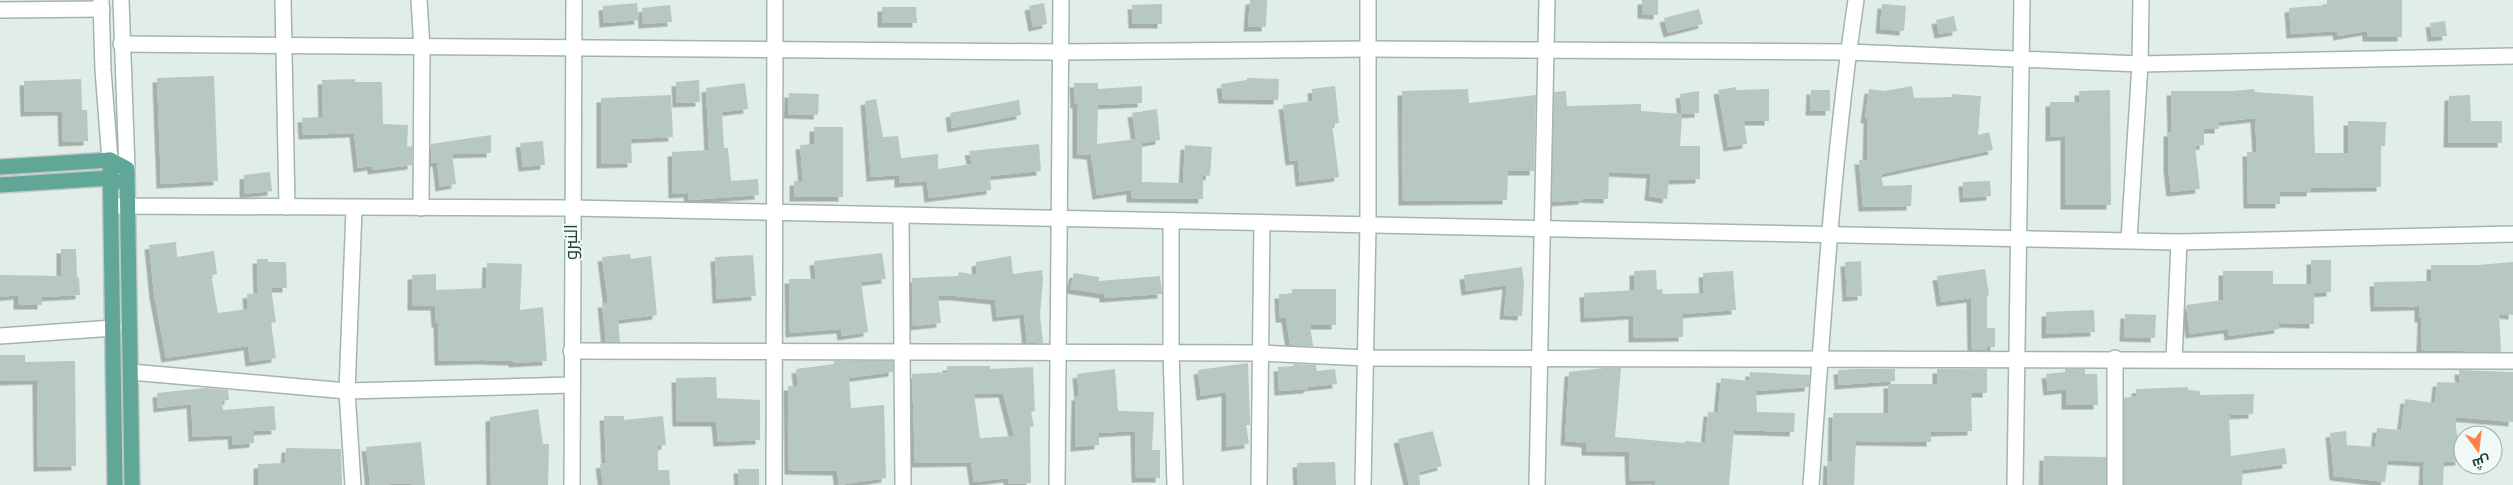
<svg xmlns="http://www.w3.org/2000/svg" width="2513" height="485" font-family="'Nunito Sans',Cairo,sans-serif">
  <defs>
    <filter id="shadow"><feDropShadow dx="-4.5" dy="4.5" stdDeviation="0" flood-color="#0004"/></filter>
  </defs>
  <rect width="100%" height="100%" fill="#e1ede8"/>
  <g fill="#b6c8c1" fill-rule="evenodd" filter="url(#shadow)">
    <polygon points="1250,0 1267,0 1266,27 1248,27"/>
    <polygon points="1642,0 1658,0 1658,15 1642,14"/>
    <polygon points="2327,0 2402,0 2402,37 2367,37 2367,31 2338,36 2337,31 2291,34 2289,8 2327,5"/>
    <polygon points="637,3 639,20 604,23 603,6"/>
    <polygon points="1044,3 1047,24 1033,27 1029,6"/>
    <polygon points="1162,4 1162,24 1133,24 1132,5"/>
    <polygon points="1882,4 1906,6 1904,31 1880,29"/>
    <polygon points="670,5 672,22 643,24 642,8"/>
    <polygon points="882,7 916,7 917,23 882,23"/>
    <polygon points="1699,9 1703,24 1668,33 1664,18"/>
    <polygon points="1954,16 1957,31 1939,34 1936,20"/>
    <polygon points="2445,21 2447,36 2432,37 2430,23"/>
    <polygon points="214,76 218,181 161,184 157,78"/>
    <polygon points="1247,78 1279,79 1278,100 1223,99 1221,84 1247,80"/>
    <polygon points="81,79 82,110 87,110 88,141 63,142 62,111 25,112 24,81"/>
    <polygon points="355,79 355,82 382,82 383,124 408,125 407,147 412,146 412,165 372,170 372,166 358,168 354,133 303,135 302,118 323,117 322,80"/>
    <polygon points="699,80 700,102 677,103 676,82"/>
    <polygon points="745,83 748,109 722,112 724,148 728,148 731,181 758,179 759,195 689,200 688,193 673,194 672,152 709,150 706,88"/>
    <polygon points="1074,83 1098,83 1098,89 1142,86 1142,103 1098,105 1097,144 1136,139 1132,113 1157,109 1160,140 1142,143 1142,182 1183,183 1185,145 1212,147 1210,176 1203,175 1203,199 1131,198 1131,190 1097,195 1091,155 1077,154 1077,104 1075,104"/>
    <polygon points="1335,86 1339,123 1332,124 1339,177 1300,182 1298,160 1290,161 1283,105 1313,101 1312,89"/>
    <polygon points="1912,86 1914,98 1952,97 1952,94 1981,96 1978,135 1989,132 1993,150 1881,174 1883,186 1912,185 1911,206 1863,207 1859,160 1867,160 1868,119 1865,119 1869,89 1885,91"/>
    <polygon points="1736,87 1736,90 1769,89 1769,121 1744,121 1747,144 1728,147 1718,90"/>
    <polygon points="1468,89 1469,103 1536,95 1534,171 1508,171 1507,200 1403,201 1402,91"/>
    <polygon points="2254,89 2255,92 2313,96 2315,153 2348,153 2348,121 2386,122 2385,146 2381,146 2381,187 2311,188 2311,192 2280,192 2280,204 2248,204 2247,152 2257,152 2255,118 2219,122 2219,129 2204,129 2204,145 2195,146 2200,189 2171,192 2168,167 2168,132 2172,132 2171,91 2232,91"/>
    <polygon points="1811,90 1830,90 1830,111 1810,111"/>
    <polygon points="2110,90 2111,205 2065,205 2065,136 2050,137 2050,102 2080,102 2079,91"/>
    <polygon points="1566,91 1567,106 1641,104 1641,111 1682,114 1680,94 1699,91 1699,113 1682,114 1680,146 1700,146 1700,179 1669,180 1667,199 1649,196 1651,174 1609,172 1608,199 1583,198 1583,200 1552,202 1554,92"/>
    <polygon points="789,93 819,94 818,115 788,114"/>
    <polygon points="671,95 673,137 631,139 632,163 601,164 601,98"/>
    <polygon points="2470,95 2471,121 2502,121 2502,143 2448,143 2449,96"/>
    <polygon points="876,99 883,137 898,136 901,158 938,154 938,169 972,164 969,151 1039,144 1041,171 990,176 991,190 929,198 927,181 899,183 899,175 871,177 865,101"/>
    <polygon points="1019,100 1021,115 952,128 950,113"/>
    <polygon points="814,127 843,127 843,197 794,197 794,181 803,181 800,145 814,144"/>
    <polygon points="491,135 491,153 452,154 456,184 440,187 437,162 431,163 431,144"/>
    <polygon points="543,141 545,165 523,167 520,143"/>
    <polygon points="270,172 272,191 244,194 244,175"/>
    <polygon points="1990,181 1991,196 1964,198 1963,182"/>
    <polygon points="176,242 177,257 214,251 217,274 211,275 218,313 248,309 247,294 258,293 257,259 268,259 268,262 286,262 287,288 271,288 276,322 271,323 276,358 250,362 248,346 166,358 154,294 149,245"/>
    <polygon points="61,249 76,249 77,278 79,277 80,295 42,297 42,305 18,305 18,295 0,297 0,275 61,276"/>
    <polygon points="882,253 886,279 861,282 868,332 842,336 841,329 790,333 789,279 816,279 814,261"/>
    <polygon points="630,254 631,259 651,256 657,315 618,320 620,342 606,342 602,303 608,303 602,257"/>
    <polygon points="753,255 756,296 717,299 715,257"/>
    <polygon points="1011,256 1013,274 1042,270 1043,279 1040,315 1043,343 1027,343 1024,314 997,317 995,300 956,296 938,296 941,323 913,326 912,278 958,276 959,272 977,275 976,262"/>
    <polygon points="2311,260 2331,260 2331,292 2314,293 2314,324 2278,323 2279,329 2229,336 2228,329 2190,334 2186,305 2223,300 2223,271 2273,271 2273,284 2311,284"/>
    <polygon points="1861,261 1862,296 1847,297 1845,262"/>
    <polygon points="2513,262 2513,315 2499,314 2501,352 2421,350 2422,318 2419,318 2419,306 2375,307 2374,282 2431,281 2431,265 2478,265"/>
    <polygon points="487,263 522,264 520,310 543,307 547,361 513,363 513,361 482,360 439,361 438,323 436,323 435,306 412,306 412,275 436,274 436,290 486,288"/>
    <polygon points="1522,267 1524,283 1522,316 1504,315 1507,285 1466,291 1464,275"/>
    <polygon points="1985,269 1989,295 1987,296 1987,328 1995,328 1995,347 1987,347 1987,350 1972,350 1971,298 1941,302 1937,276"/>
    <polygon points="1656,270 1657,290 1662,289 1663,294 1704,293 1703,273 1733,271 1736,310 1683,314 1683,337 1633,338 1633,315 1585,318 1584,293 1634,290 1634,271"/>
    <polygon points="1074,273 1099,277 1099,281 1160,276 1162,294 1104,298 1104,294 1070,289"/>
    <polygon points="1292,289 1336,289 1336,325 1310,325 1313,346 1290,345 1286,318 1280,318 1279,294 1292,294"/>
    <polygon points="2094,310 2095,332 2046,334 2046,312"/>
    <polygon points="2125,314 2156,315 2155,338 2124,337"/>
    <polygon points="0,355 25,355 25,362 75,361 76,466 38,467 37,380 0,381"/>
    <polygon points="834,361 893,361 893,372 849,378 851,408 884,405 886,478 839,485 837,471 789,470 788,386 798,386 796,369 834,364"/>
    <polygon points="1248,363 1250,425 1246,425 1249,444 1226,447 1226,392 1201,396 1198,370"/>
    <polygon points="1293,364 1316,365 1317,371 1335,369 1337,384 1308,387 1308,389 1279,391 1278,367 1294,366"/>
    <path d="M 947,366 L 990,366 L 990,369 L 1033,367 L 1035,411 L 1031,412 L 1034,426 L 1030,427 L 1031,483 L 1008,484 L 1008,478 L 974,482 L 971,462 L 915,463 L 912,374 L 947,372 ZM 1003,393 L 1014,436 L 980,438 L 974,394 Z"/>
    <polygon points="1604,368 1621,368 1615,437 1685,443 1685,441 1705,443 1708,412 1718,413 1721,378 1749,381 1750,372 1810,375 1809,387 1756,391 1757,412 1795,413 1794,432 1734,430 1729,485 1655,485 1656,480 1630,481 1629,452 1586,451 1586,443 1565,441 1569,372"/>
    <polygon points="1115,369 1118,411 1154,412 1152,450 1160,450 1160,478 1136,478 1135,431 1099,433 1099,445 1075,447 1076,396 1079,396 1077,374"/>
    <polygon points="1857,369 1895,369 1895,381 1839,385 1838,370"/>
    <polygon points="1937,369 1987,369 1987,393 1971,393 1972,431 1931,432 1931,442 1856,441 1854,485 1827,484 1828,461 1832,462 1833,413 1888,413 1888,384 1937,384"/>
    <polygon points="2065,369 2085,369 2085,374 2097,374 2098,405 2066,405 2066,389 2048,391 2046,374 2065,372"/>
    <polygon points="2459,370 2513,372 2513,422 2455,417 2460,461 2444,462 2443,485 2423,485 2424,462 2388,460 2385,482 2334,476 2330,433 2346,431 2347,445 2375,447 2377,428 2401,430 2405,399 2435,403 2437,382 2460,383"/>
    <polygon points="716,377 717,398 760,400 760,440 718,442 716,422 677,422 676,378"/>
    <polygon points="2188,387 2188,390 2200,391 2200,395 2254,394 2253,414 2229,415 2231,456 2285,448 2287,464 2243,470 2242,485 2124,485 2124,398 2136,396 2136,389"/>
    <polygon points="206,388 228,390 229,400 222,401 223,410 274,406 276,430 254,431 254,443 233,445 232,435 193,437 191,404 158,408 157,393"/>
    <polygon points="538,409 543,444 549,444 548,485 491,485 490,417"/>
    <polygon points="604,416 624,416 624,420 663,416 666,445 658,446 658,470 669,470 670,485 603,485 600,464 606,463"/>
    <polygon points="1433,431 1442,466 1419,472 1420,485 1409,485 1398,439"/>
    <polygon points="421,442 425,485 411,485 411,483 370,485 366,447"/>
    <polygon points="286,448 341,449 342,485 258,485 258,464 285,463"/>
    <polygon points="2044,456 2106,457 2106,485 2043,485"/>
    <polygon points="1335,462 1336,485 1298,485 1297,463"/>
    <polygon points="738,469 759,469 759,485 739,485"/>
  </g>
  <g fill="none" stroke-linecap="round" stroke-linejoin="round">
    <defs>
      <g id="minor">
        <polyline points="283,0 287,207"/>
        <polyline points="419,0 422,48 421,208"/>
        <polyline points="0,10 102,9"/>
        <polyline points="121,44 1060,52 1368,49 1848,52 2140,64 2513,56"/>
        <polyline points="111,206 572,208 2179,242 2513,234"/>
        <polyline points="901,215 903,485"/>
        <polyline points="1171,221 1171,352 1175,485"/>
        <polyline points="2129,239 2140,64 2141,0"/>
        <polyline points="0,336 113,328"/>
        <polyline points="571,351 1261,353 1367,358 2513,361"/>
        <polyline points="2115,358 2115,485"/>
        <polyline points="2174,360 2179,242"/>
        <polyline points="131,372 347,391 571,385"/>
        <polyline points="353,485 347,391 354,209"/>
        <polyline points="572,485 574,0"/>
        <polyline points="774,485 775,0"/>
        <polyline points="1057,485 1061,0"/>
        <polyline points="1259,485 1262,223"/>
        <polyline points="1537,485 1547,0"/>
        <path d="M 1811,485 C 1823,323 1832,161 1856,0"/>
        <polyline points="2015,485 2022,0"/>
      </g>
      <g id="tertiary">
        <polyline points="101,0 103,70 110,160"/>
        <polyline points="121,0 127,169"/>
        <polyline points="1363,485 1368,225 1368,0"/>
      </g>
      <g id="primary">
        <polyline points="110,160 115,485"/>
        <polyline points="0,167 110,160 127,169 132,485"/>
        <polyline points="0,185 110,178 117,182"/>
      </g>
    </defs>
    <use href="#minor" stroke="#a3b5b0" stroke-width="18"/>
    <use href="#tertiary" stroke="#a3b5b0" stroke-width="18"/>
    <use href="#primary" stroke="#c0c9c7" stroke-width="18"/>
    <use href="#minor" stroke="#fff" stroke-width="15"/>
    <use href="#tertiary" stroke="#fff" stroke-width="15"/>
    <use href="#primary" stroke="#61a798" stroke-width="15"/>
  </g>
  <g text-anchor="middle" stroke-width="4" stroke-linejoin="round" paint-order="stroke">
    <g font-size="18" fill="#1f3f38" stroke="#f1f9f6">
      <text transform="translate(571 242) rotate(-90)" y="6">النبرو</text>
    </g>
  </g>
  <g transform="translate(2478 450) rotate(165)"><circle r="24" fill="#f1f9f6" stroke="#9dafaa"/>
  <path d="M0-4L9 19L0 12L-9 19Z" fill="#ff804c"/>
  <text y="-8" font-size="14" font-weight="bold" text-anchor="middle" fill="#1f3f38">ش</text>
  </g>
</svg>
